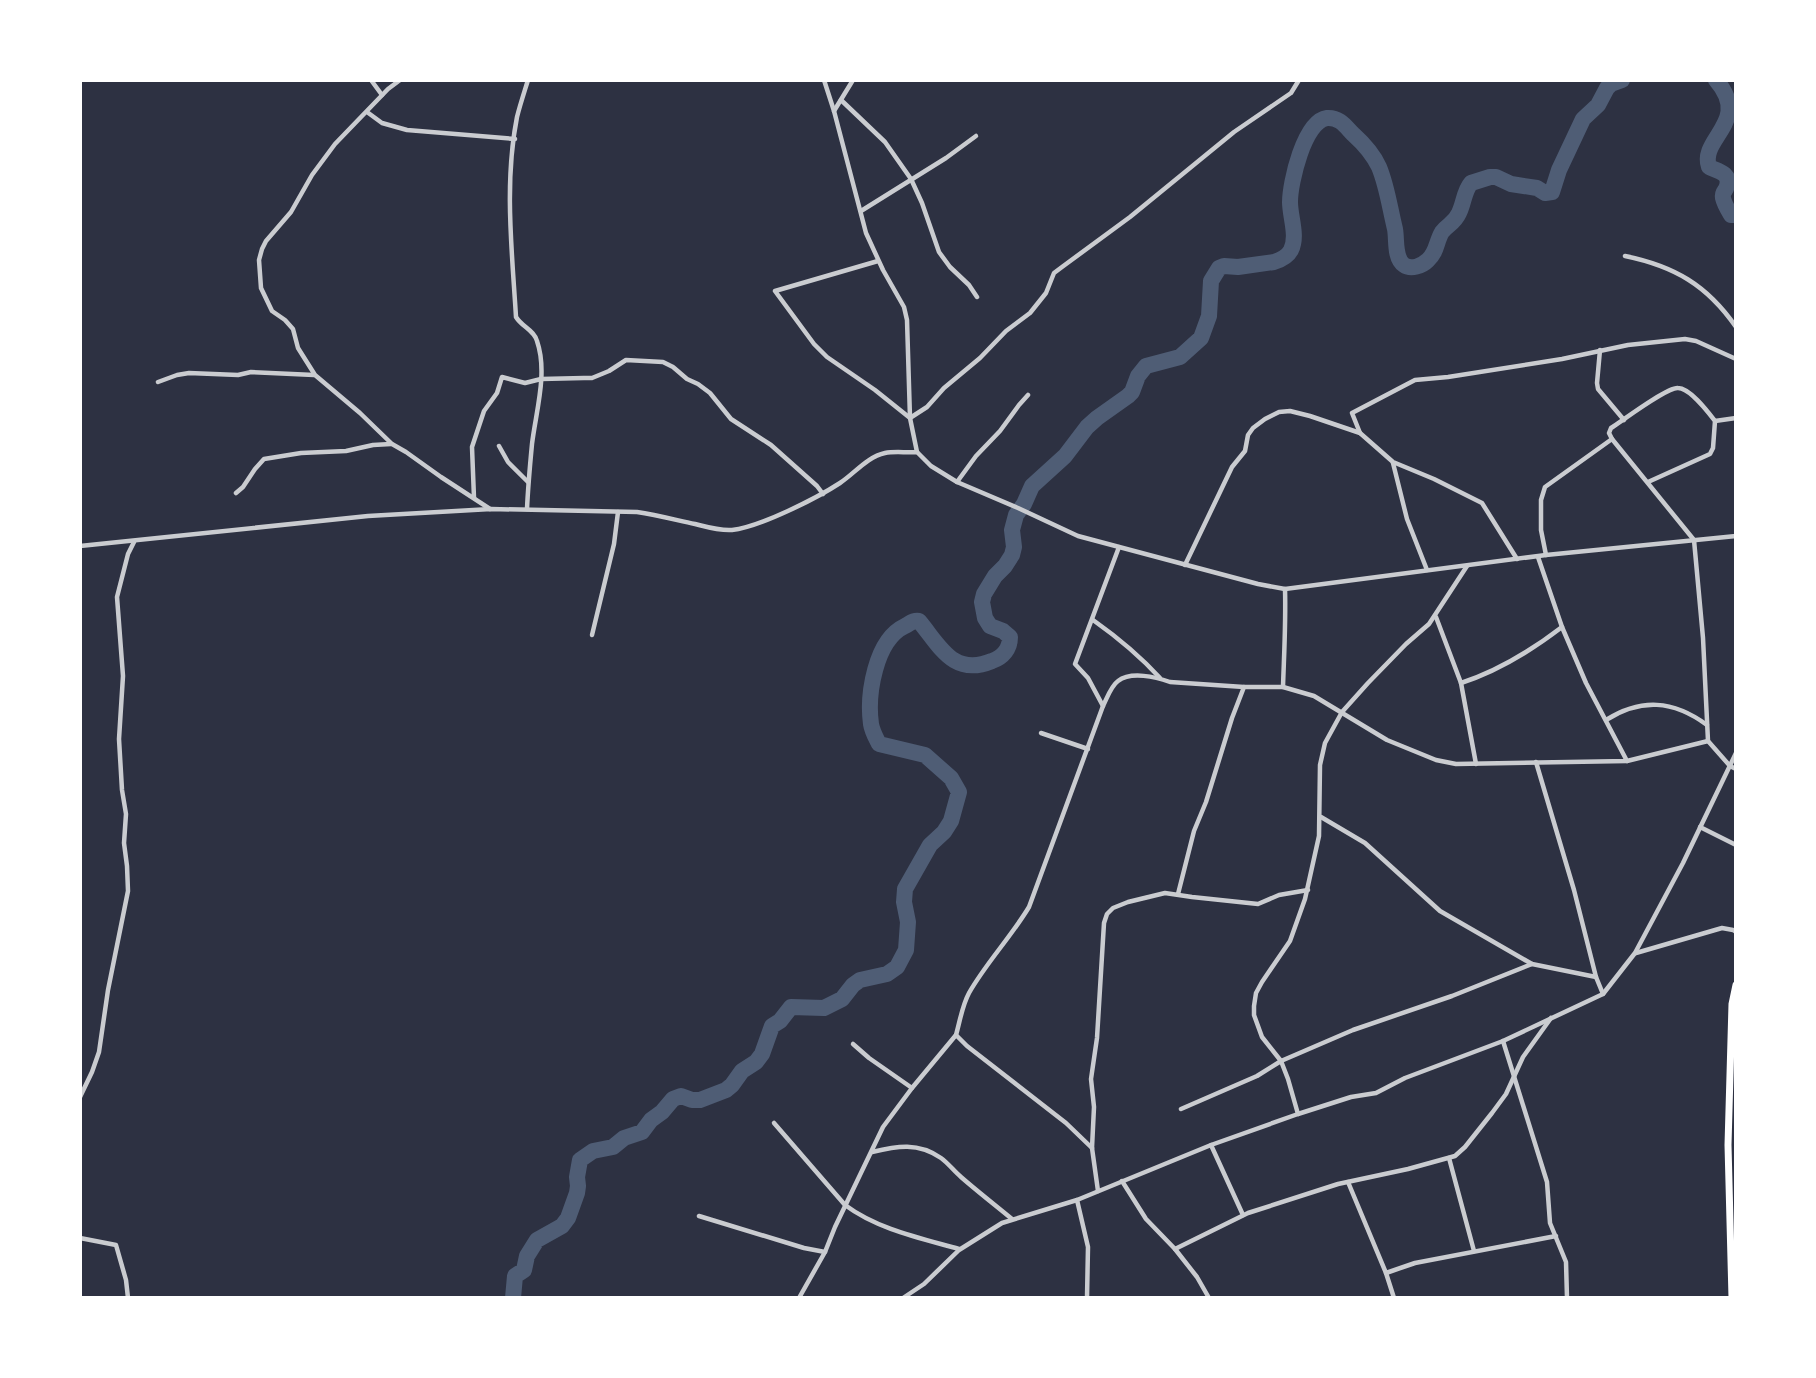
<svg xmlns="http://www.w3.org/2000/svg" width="1816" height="1378" font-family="Signika,sans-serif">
  <rect width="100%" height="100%" fill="#2d3142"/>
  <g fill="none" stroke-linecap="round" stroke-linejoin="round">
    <g stroke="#4f5d75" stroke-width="16">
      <path d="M 1716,80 C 1752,122 1699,138 1709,167 C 1718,171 1731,173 1727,186 C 1725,193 1722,191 1723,198 C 1724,203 1728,210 1731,215 L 1736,215"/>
      <path d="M 513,1298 L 515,1276 L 524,1270 L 527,1256 L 537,1240 L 562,1226 L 568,1218 L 577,1193 L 578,1186 L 577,1177 L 580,1160 L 593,1151 L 613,1147 L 624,1138 L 642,1132 L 651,1120 L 662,1112 L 673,1099 L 681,1096 L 692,1100 L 700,1100 L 726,1090 L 732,1085 L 742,1071 L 756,1062 L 762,1054 L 772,1026 L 780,1021 L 791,1007 L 824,1008 L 842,999 L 853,985 L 860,980 L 887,974 L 897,967 L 906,950 L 908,922 L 904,902 L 905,889 L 930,845 L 944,832 L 951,821 L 959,792 L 951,778 L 925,755 L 879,744 C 876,738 872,731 871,724 C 867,695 875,640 905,626 C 911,623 912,620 919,621 C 940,646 953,677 992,661 C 1003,657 1010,649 1010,637 L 1003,631 L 990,626 L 985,618 L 982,602 L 984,594 L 995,576 L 1005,566 L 1012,555 L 1014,547 L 1012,530 L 1016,515 L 1024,504 L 1032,486 L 1065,456 L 1087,427 L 1097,418 L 1128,396 L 1132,392 L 1138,376 L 1146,366 L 1180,357 L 1201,338 L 1209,316 L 1211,281 L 1219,268 L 1224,266 L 1238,267 L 1274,262 C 1280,260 1288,256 1291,250 C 1298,236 1290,217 1290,202 C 1290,183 1304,121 1327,118 C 1340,117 1346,127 1353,134 C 1363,143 1373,154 1379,167 C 1387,186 1390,209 1395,229 C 1397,239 1394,258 1404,265 C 1411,270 1422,266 1428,260 C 1437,252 1436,242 1442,232 C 1448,224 1454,224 1459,213 C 1464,203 1464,191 1471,183 L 1490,177 L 1496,177 L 1511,184 L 1537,188 L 1545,193 L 1552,192 L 1559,170 L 1583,119 L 1598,105 L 1607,88 L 1611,84 L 1622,80"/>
    </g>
    <g stroke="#caccd0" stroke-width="4.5">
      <polyline points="371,80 382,95"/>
      <polyline points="400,80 388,89 335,144 312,175 291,212 266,241 262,249 259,260 261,288 272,311 285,320 293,329 298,348 315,375 360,413 392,444 406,452 441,477 490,509"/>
      <polyline points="824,80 834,111 866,233 883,270 904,307 907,320 910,418 917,452"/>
      <polyline points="1735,80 1736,81"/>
      <polyline points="841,100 885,142 911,179 922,203 939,252 950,267 969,285 977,297"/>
      <polyline points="834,111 853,80"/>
      <polyline points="367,112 382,123 407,130 515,139"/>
      <polyline points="861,211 946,158 976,136"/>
      <path d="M 1625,256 C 1674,266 1707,285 1736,327"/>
      <polyline points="878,261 775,291 814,344 827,357 875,390 910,418 927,407 944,388 980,358 1006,331 1030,313 1046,293 1054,273 1062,267 1130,217 1234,132 1291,93 1299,80"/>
      <polyline points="1600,350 1597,383 1598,389 1624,420"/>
      <polyline points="158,382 177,375 189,373 238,375 251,372 314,375"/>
      <polyline points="1715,421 1736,418"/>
      <polyline points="499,446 508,462 528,482"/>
      <polyline points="1393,463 1407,519 1427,570"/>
      <polyline points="957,482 976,456 1000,431 1019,405 1028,395"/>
      <path d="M 1648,482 L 1710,454 L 1713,448 L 1715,421 C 1708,412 1690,388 1678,388 C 1667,387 1622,421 1611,428 L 1609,433 L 1612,439 L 1694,540 L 1703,638 L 1708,741 L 1730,766 L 1736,769"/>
      <polyline points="236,493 243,487 255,469 264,459 301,453 346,451 373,445 391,444"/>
      <polyline points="474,498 472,447 484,411 497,393 502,377 525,383 541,379 584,378 592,378 609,371 626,360 663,362 673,367 687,379 698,384 710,393 731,419 771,445 817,486 823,494"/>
      <path d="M 527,509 C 528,487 530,465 532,444 C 536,411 548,373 537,341 C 534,330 522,327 516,317 C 512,251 504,183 517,117 C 520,105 524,93 528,80"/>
      <path d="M 80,546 L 368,516 L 491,509 L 637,512 C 657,515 676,520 695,524 C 707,527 720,531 732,530 C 760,527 817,498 840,483 C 855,473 867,457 885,453 C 895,451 907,453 917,452 L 931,466 L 957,482 L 1018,508 L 1078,536 L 1258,584 L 1285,589 L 1546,555 L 1736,536"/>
      <polyline points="1546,555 1541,530 1541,500 1545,487 1612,439"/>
      <polyline points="1538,557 1562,627 1586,683 1627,761"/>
      <polyline points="1517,559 1482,503 1434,479 1393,462 1360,433 1352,413 1415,380 1448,377 1562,359 1628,345 1685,339 1696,341 1736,359"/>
      <polyline points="1185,565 1232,467 1245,451 1248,435 1253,428 1265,419 1279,412 1290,411 1310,416 1360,433"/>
      <polyline points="1436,617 1461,683 1476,764"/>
      <path d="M 1093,620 C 1117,637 1140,656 1160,678"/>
      <polyline points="592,635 614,544 618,512"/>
      <path d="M 1461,683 C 1498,671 1532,650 1562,627"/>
      <path d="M 1283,687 C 1284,655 1286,622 1285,589"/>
      <polyline points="1103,706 1088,678 1075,664 1119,547"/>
      <path d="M 1606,720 C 1641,698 1673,700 1707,725"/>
      <polyline points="1041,733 1088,749"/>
      <polyline points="1536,762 1574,890 1596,977 1603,994"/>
      <polyline points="1321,817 1365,843 1440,911 1532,964 1596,977"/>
      <polyline points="1700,827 1736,845"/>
      <polyline points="1178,894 1194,831 1206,802 1232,718 1244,687 1283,687 1314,696 1387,740 1436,760 1456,764 1627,761 1708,741"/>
      <polyline points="1636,953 1722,928 1733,930 1736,932"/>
      <polyline points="1503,1041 1547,1182 1550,1223 1566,1262 1567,1298"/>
      <polyline points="853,1044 869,1058 912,1088"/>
      <polyline points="80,1097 92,1072 99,1052 108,990 128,891 127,866 124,843 126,814 122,790 119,739 123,676 117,597 128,554 134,542"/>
      <polyline points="1181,1109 1257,1076 1281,1061 1353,1030 1452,996 1532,964"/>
      <polyline points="1298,1114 1288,1079 1281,1061 1262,1037 1254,1015 1254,1006 1256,993 1262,982 1290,941 1305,899 1319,836 1320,765 1325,743 1342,712 1368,683 1406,644 1429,624 1467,566"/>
      <path d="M 774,1123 L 845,1205 C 877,1229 920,1238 959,1249"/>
      <polyline points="1211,1145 1243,1215"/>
      <path d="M 1092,1148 L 1066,1123 L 967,1046 L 956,1035 C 960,1021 962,1006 969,993 C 986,963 1011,937 1029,907 L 1103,706 C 1107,698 1111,686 1118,681 C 1131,671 1156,677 1170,682 L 1244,687"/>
      <path d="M 872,1152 C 897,1146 918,1142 941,1158 C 948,1163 954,1171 961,1177 C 977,1191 995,1205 1012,1219"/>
      <polyline points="1449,1158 1474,1251"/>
      <polyline points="1122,1181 1146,1219 1175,1249 1197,1277 1209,1298"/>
      <polyline points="1348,1182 1386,1273 1394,1298"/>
      <polyline points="1098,1191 1092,1148 1094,1107 1091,1079 1097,1038 1104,923 1107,914 1113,908 1128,902 1165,893 1192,897 1258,904 1279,895 1308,890"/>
      <polyline points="1077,1200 1088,1247 1087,1298"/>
      <polyline points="699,1216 804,1248 825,1252 835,1227 883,1127 912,1088 956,1035"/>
      <polyline points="80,1238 116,1245 126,1280 128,1298"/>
      <polyline points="1175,1249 1248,1213 1338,1184 1408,1169 1455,1156 1465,1147 1492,1113 1506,1094 1523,1057 1551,1018"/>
      <polyline points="1386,1273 1415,1263 1556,1236"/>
      <polyline points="799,1298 825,1252"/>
      <polyline points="903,1298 924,1284 959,1250 1002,1223 1077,1200 1211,1145 1298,1114 1351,1097 1376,1093 1405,1078 1503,1041 1603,994 1635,953 1683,863 1736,753"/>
    </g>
    <polyline stroke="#fff" stroke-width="7" points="1732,1298 1728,1145 1732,1004 1736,985"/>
  </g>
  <rect width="1816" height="1378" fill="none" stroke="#ffffff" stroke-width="164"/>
</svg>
